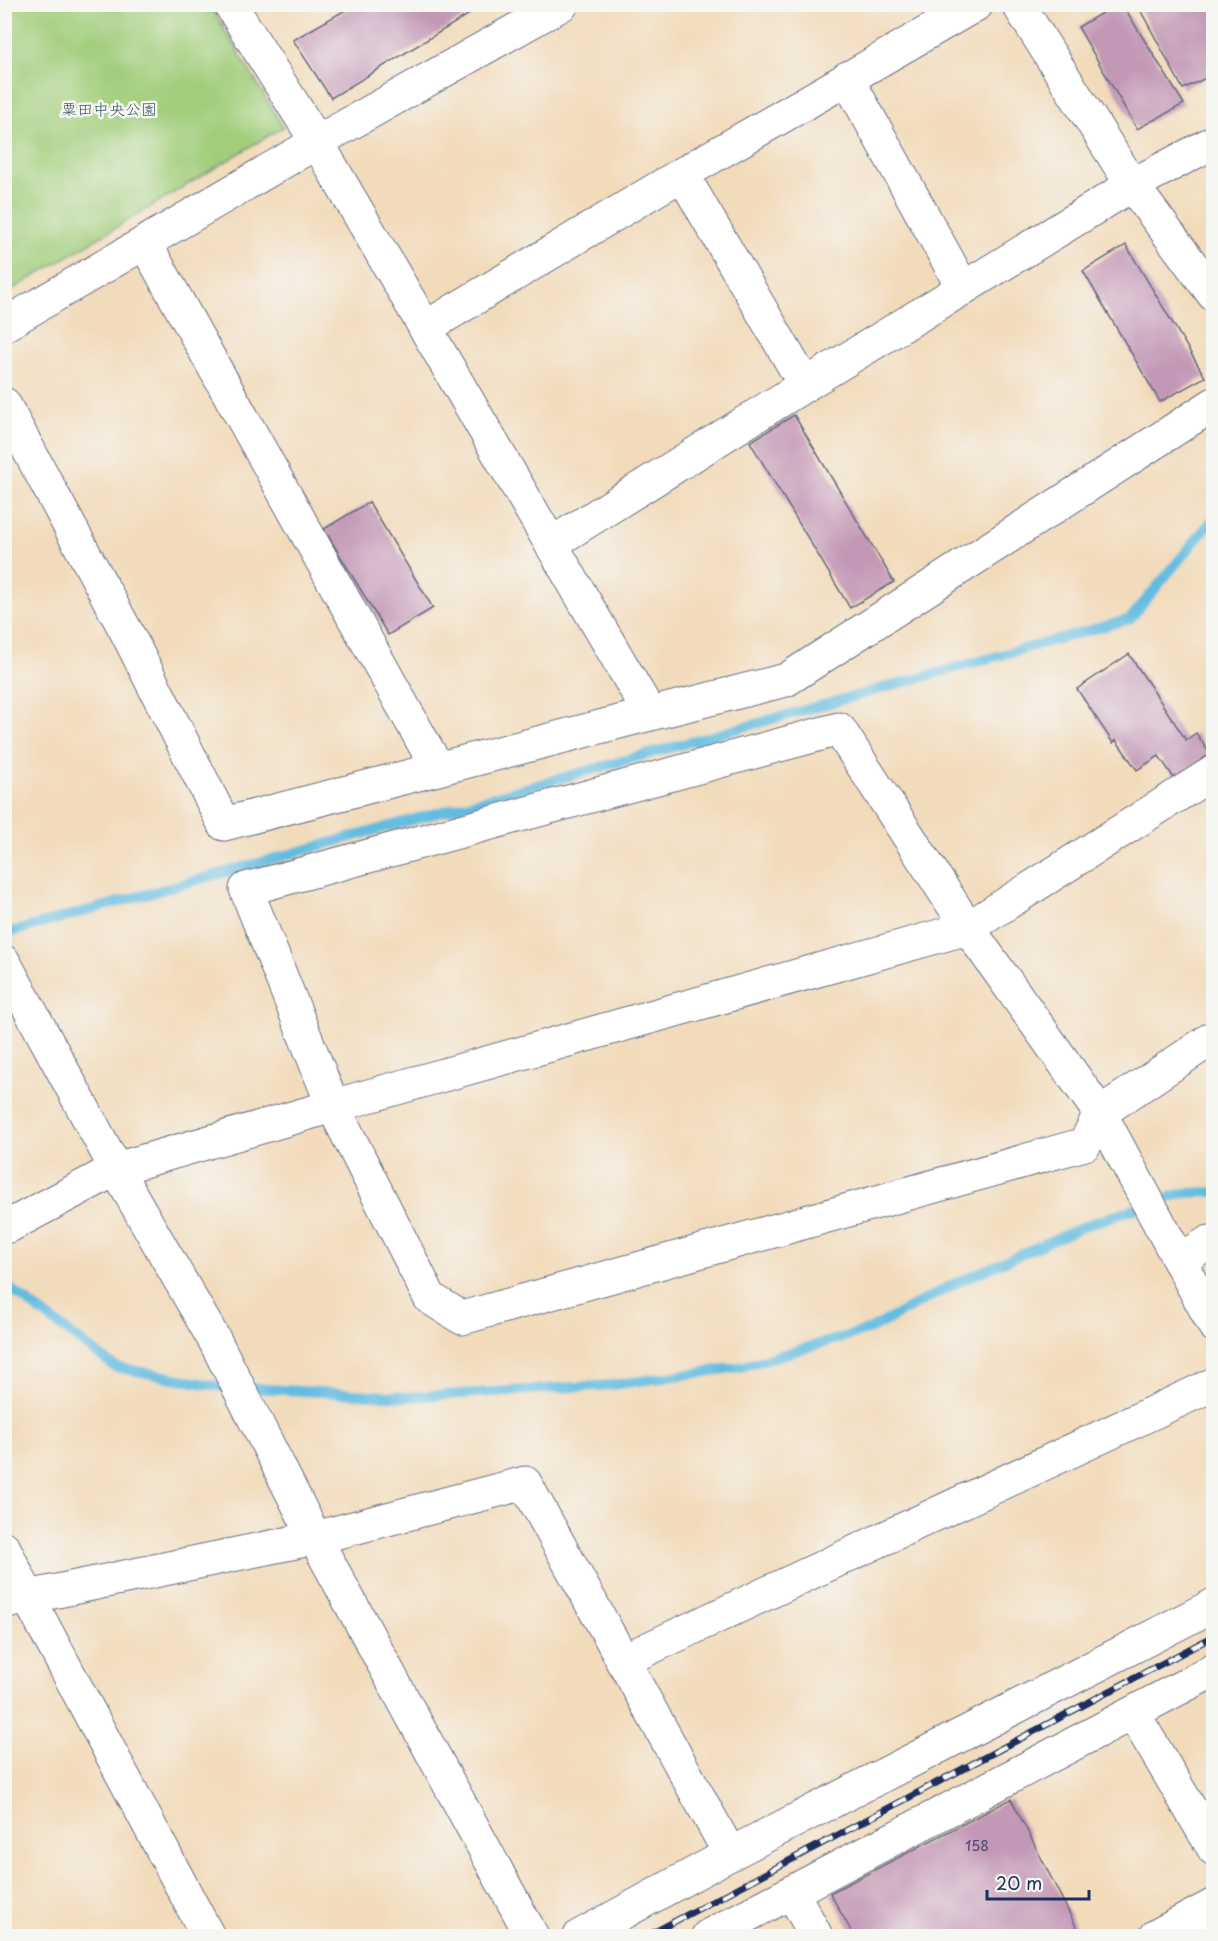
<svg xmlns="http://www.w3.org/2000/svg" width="1218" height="1941" font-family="'Playpen Sans','Klee One',sans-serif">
  <rect width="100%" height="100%" fill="#f6f6f2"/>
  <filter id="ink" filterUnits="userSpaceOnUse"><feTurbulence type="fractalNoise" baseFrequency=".0167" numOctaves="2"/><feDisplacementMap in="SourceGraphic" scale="12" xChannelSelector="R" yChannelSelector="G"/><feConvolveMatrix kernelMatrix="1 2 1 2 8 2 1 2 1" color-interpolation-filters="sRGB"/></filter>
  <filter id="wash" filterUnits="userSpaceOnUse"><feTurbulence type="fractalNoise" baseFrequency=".008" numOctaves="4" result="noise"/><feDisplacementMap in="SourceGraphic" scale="24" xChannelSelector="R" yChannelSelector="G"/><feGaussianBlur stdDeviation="1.35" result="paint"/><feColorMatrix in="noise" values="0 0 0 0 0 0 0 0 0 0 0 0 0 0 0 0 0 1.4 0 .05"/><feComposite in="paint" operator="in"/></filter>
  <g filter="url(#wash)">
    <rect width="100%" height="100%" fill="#f2dbbb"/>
    <polygon fill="#a2ce7b" stroke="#5e7e6c" stroke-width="1.5" points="5,4 210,5 283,127 5,294"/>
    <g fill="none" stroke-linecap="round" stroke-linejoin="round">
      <g stroke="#62bce0" stroke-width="10">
        <polyline points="4,934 1130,619 1214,518"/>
        <polyline points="4,1284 115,1367 217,1386 407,1397 611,1385 740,1367 871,1329 956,1283 1089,1224 1183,1193 1214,1192"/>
      </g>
    </g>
    <g id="blocks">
      <g fill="#c398b6">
        <polygon points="356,4 486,4 331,98 293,40"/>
        <polygon points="1117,4 1122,4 1184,104 1137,129 1078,27"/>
        <polygon points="1137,4 1214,4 1214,74 1183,89"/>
        <polygon points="1126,245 1205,377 1160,402 1083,271"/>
        <polygon points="794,415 894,582 850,608 750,442"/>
        <polygon points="369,502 433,608 388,635 324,529"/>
        <polygon points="1129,654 1186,740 1196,733 1210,754 1174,778 1159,756 1137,770 1116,740 1113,743 1077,689"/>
        <polygon points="1011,1799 1081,1936 854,1936 830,1893"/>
      </g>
    </g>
  </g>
  <g filter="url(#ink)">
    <use href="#blocks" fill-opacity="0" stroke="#666b7f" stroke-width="1.5"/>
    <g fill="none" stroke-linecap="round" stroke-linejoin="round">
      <defs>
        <g id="minor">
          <polyline points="847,78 963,288"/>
          <polyline points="682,174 805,385"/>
          <polyline points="145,243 438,769"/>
          <polyline points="425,328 682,174 977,4"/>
          <polyline points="4,404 127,633 224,824 650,714 317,142 230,4"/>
          <polyline points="551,544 805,385 1132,185 1214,142"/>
          <polyline points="650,714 786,680 1214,404"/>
          <polyline points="1214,1037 1100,1113 1214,1325"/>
          <polyline points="9,1226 116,1169 333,1106 430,1298 462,1318 1085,1144 1100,1113 968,928 333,1106 246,889 839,729 968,928 1214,772"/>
          <polyline points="1179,1261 1209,1242 1214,1242"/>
          <polyline points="4,1548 28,1597 208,1936"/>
          <polyline points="4,1603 28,1597 315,1538 525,1483 730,1854"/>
          <polyline points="622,1661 1214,1384"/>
          <polyline points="1133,1713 1214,1849"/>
          <polyline points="792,1892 816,1936"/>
          <polyline points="580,1936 730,1854 1214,1605"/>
          <polyline points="708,1936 1214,1670"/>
          <polyline points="1156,1936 1214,1905"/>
        </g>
        <g id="tertiary">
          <polyline points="1018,4 1132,185 1214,295"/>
          <polyline points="4,325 317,142 562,4"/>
          <polyline points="4,962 116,1169 215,1341 315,1538 532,1936"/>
        </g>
      </defs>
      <use href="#minor" stroke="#666b7f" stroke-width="35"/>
      <use href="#tertiary" stroke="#666b7f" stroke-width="35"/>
      <use href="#minor" stroke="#fff" stroke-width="33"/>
      <use href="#tertiary" stroke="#fff" stroke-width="33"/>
      <defs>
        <polyline id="rail" points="647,1936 1214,1636"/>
      </defs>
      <use href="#rail" stroke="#1b2f5e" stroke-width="7"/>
      <use href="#rail" stroke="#f6f6f2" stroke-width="4.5" stroke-dasharray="14" stroke-linecap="butt"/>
    </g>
  </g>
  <g text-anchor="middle" stroke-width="5" stroke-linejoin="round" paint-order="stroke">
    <g font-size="14" fill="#454974">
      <text x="977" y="1851">158</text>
    </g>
    <g font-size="16" fill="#3d5765" stroke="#f6f6f2">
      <text x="109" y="115">粟田中央公園</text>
    </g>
  </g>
  <rect width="1218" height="1941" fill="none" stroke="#f6f6f2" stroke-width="24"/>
  <path d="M987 1890v9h102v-9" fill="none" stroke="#1b2f5e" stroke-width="3"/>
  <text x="996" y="1890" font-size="18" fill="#1b2f5e" stroke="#f6f6f2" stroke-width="4.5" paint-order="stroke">20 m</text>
</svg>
